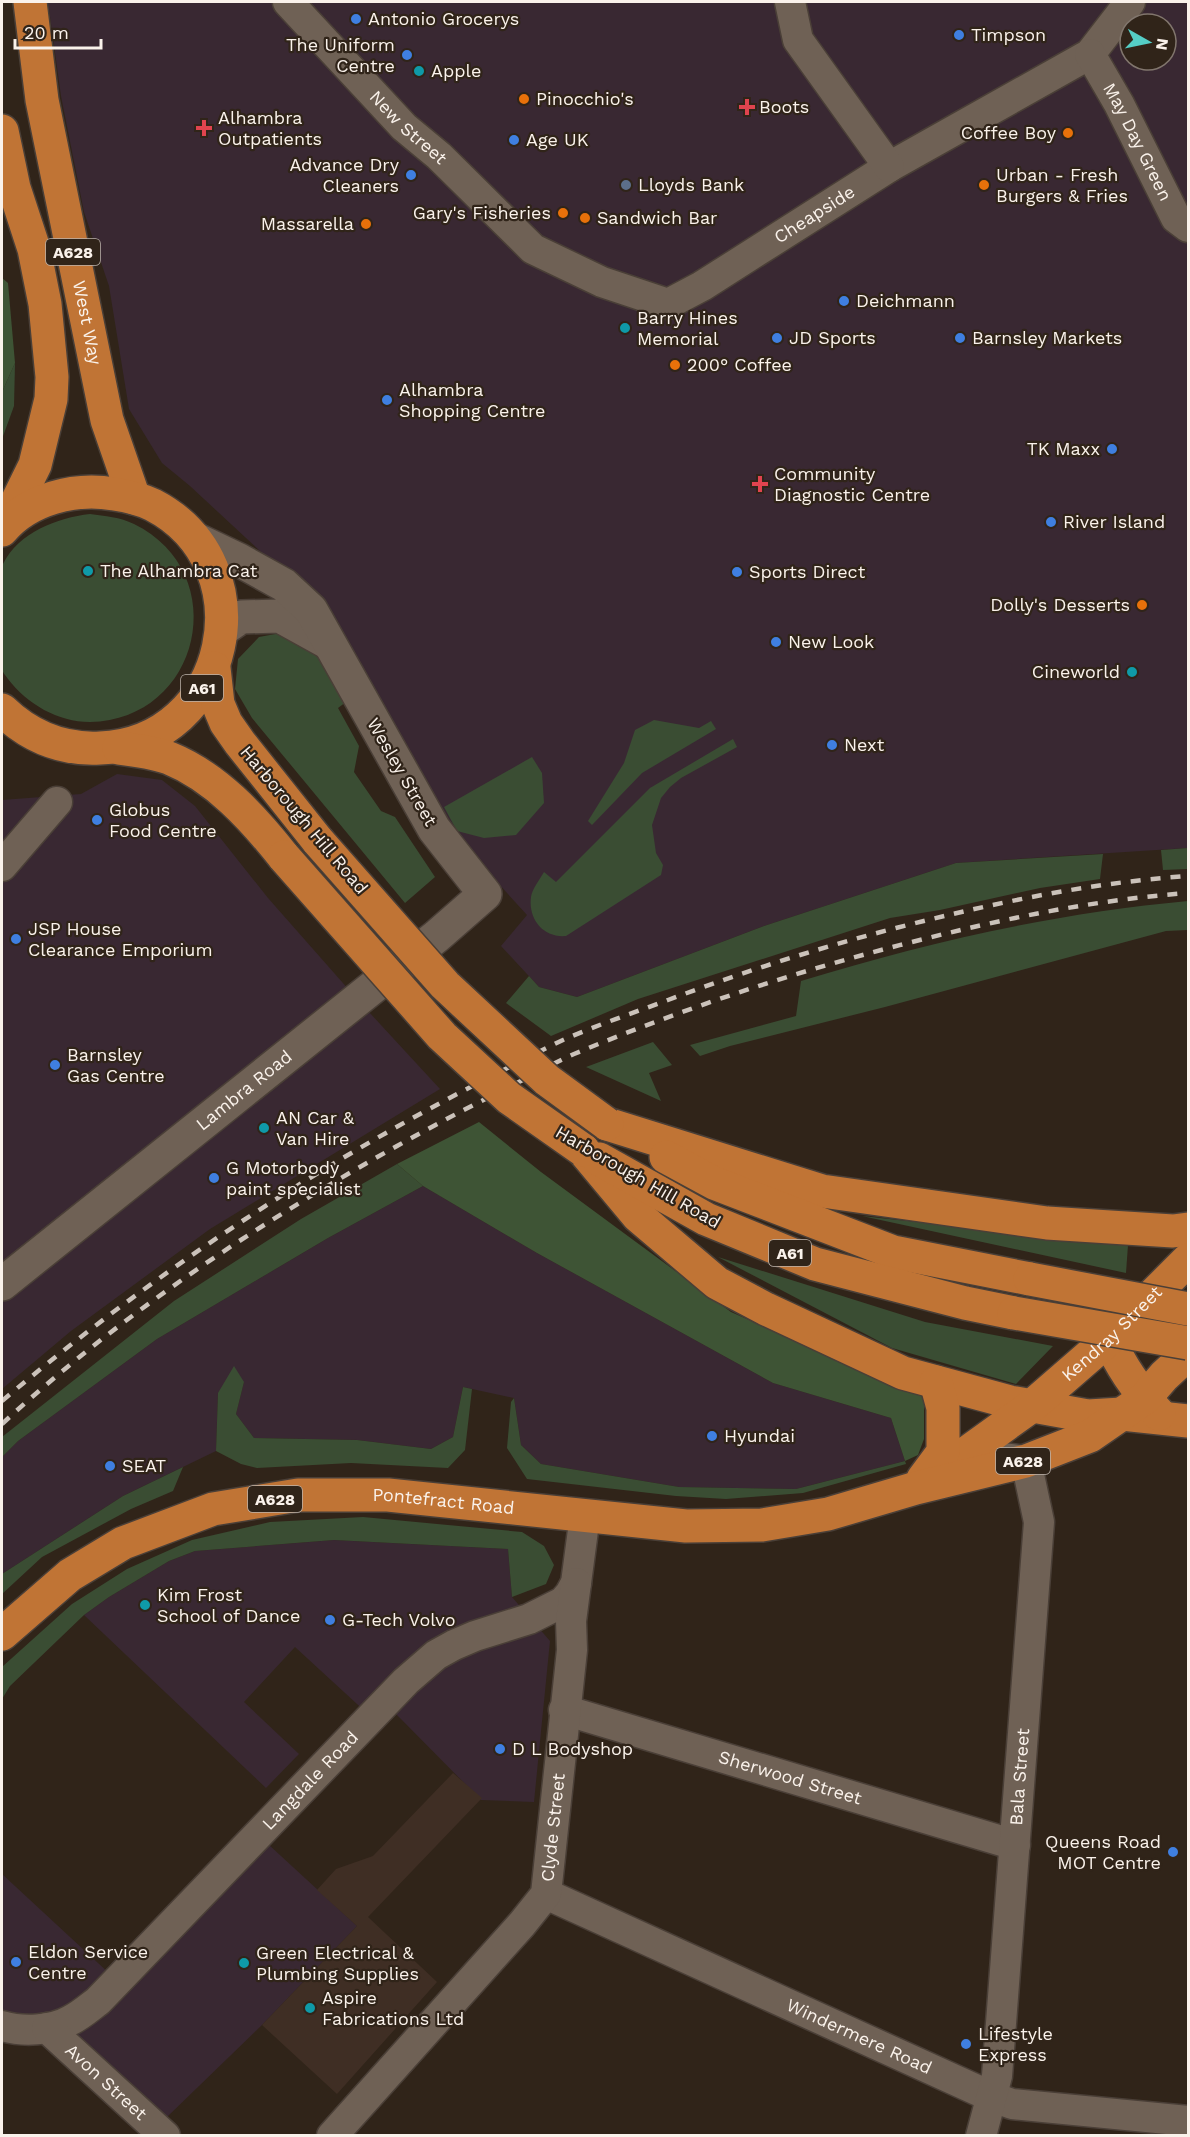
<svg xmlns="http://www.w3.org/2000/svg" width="1190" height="2137" font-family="'Work Sans',sans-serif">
  <rect width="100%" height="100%" fill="#302419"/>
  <g fill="#392832" fill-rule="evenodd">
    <path d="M 48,2 L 1188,2 L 1188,848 L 956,863 L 764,926 L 577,997 L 539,987 L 501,946 L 527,915 L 455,836 L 318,605 L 190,486 L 162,463 L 129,409 L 109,286 L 84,212 L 61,96 ZM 1130,24 L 1166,24 L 1166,60 L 1130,60 Z"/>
    <polygon points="117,774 162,780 195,806 268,898 357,999 440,1089 210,1229 71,1331 2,1389 2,800 81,794"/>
    <polygon points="423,1186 537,1253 773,1383 891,1418 905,1461 796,1489 679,1487 541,1464 521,1445 514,1398 463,1387 453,1437 431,1449 357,1440 254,1438 236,1414 244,1382 218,1393 216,1451 123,1496 2,1574 2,1457 18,1441 157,1339 328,1238"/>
    <polygon points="334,1540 508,1549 512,1597 550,1641 534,1802 481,1800 395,1713 382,1727 295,1647 244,1702 299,1754 266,1788 84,1615 109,1597 169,1561 195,1551"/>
    <polygon points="268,1844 357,1926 262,2025 167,2117 79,2036 2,2012 2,1874 125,1988"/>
  </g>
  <polygon fill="#3f2e24" points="453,1773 482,1798 368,1917 437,1982 337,2094 262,2025 357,1926 317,1890 336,1869 373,1856"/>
  <g fill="#3a4d33">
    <polygon points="15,363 14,406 2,439 2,392"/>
    <path d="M 90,514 C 105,516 120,517 134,524 C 234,573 201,720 90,722 C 58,722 27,704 8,679 C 6,676 2,672 2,668 C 0,649 2,628 2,609 C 2,598 0,572 3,564 C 19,532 57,518 90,514 Z"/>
    <polygon points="286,632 313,647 346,702 338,708 359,746 354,772 381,811 395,817 435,877 405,903 252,718 235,689 238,659 259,637"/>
    <polygon points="654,720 699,728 711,721 716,729 642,773 592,825 588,821 624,763 635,730"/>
    <path d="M 733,739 L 737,747 L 681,778 L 670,787 L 661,798 L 652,825 L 656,853 L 663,865 L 661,875 L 566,936 C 543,938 528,919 531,897 C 532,889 540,879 544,872 L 556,882 L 650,788 Z"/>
    <polygon points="532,757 542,773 544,803 516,835 484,838 457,831 444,807"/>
    <polygon points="1188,848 1188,869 1163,870 1161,850"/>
    <polygon points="1103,854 1100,879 1040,888 940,910 890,918 638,999 551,1036 506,1003 529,976 539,987 577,997 764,926 956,863"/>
    <path d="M 1188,901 L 1188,930 L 1166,931 L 885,1007 L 730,1046 L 700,1056 L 690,1045 L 796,1016 L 801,981 C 928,942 1056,913 1188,901 Z"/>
    <polygon points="653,1042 672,1065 649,1073 661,1101 586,1067"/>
    <polygon points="397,1164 423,1186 328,1238 157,1339 18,1441 2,1457 2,1437 174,1301 301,1219"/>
    <polygon points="862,1216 1128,1245 1126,1273"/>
    <polygon points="718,1257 925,1322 1053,1346 1016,1384 892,1348"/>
    <polygon points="234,1366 244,1382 236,1414 254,1438 357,1440 431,1449 453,1437 463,1387 472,1389 465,1450 448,1468 351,1463 257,1468 241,1464 216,1451 218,1393"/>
    <polygon points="514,1398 521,1445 541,1464 679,1487 796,1489 905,1461 906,1464 803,1493 726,1499 676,1496 527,1479 507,1448 511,1402"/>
    <polygon points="183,1467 173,1491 131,1509 42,1557 2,1594 2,1574 123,1496"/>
    <polygon points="363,1517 522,1532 544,1546 554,1565 546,1584 512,1597 508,1549 334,1540 195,1551 169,1561 109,1597 84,1615 10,1686 2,1699 2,1667 72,1604 127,1569 192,1540 270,1522"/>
  </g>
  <g fill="#3e5435">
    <polygon points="2,278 8,283 15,363 2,392"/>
    <polygon points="479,1122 541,1172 731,1312 924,1397 924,1439 918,1455 905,1461 891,1418 773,1383 537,1253 423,1186 397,1164"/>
  </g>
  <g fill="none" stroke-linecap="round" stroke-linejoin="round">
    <defs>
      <g id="street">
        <path id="s1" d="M 288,2 L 404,127 L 439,156 L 533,249 L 602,282 L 668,304 L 702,286 L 889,167 L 1090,54 L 1130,2"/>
        <polyline points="790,2 798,40 889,167"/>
        <path id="s2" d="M 1090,54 L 1119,104 L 1176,218 L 1188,227"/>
        <polyline points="2,866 57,802"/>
        <path id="s3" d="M 564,1710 L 1015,1845"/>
        <path id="s4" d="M 546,1894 L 990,2096 L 1012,2104 L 1188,2121"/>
        <path id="s5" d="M 2,2026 C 22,2032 52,2031 71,2020 C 81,2015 90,2007 98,2001 L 406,1681 L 436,1655 L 454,1645 L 475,1636 L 529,1619 L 563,1602 L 570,1594 L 576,1583 L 585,1515"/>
        <path id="s6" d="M 47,2028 L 165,2136"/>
        <path id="s7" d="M 332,2136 L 522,1924 L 546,1894 L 572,1650 L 571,1621 L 576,1583"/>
        <path id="s8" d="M 981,2136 L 997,2076 L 1039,1522 L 1026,1461 L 1004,1458"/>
      </g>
      <g id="secondary">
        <polyline points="222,630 241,617 280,616 327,642"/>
        <path id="s9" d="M 2,1284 L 437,936 L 485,894 L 434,829 L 311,610 L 284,585 L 239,560 L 195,539"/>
      </g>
      <g id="highway">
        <path id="s10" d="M 30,2 L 42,100 L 107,420 L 134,498"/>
        <polyline points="2,131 14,188 34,249 45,304 52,377 51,399 35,465 6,524"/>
        <path d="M 2,530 C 28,499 75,487 114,494 C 127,496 141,499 153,505 C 268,565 230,743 100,748 C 62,750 29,736 2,710"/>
        <polyline points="214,668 218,704 226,723 240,743 318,841"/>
        <path d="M 119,748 C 136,750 152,752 169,758 C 216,777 253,818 284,857"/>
        <polyline points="607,1124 822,1191 1047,1223 1173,1231 1188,1229"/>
        <polyline points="583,1150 638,1216 717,1283 766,1309 903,1373 1010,1402 1088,1416 1122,1414 1188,1421"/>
        <polyline points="666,1157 714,1183 893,1252 1030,1279"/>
        <polyline points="599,1159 706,1219 815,1264 965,1303 1014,1313"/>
        <path d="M 1109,1339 C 1121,1368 1138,1391 1159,1414"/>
        <path id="s11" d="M 936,1475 L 1033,1405 L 1109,1339 L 1188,1260"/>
        <polyline points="923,1479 943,1452 943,1408 936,1382"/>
        <path id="s12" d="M 2,1634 L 70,1575 L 123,1543 L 213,1509 L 298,1495 L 388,1495 L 686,1526 L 762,1525 L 828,1514 L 916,1488 L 1026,1461 L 1090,1436 L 1145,1398 L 1164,1376 L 1188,1354"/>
      </g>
    </defs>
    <use href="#street" stroke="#4a3f37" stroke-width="33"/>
    <use href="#secondary" stroke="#4a3f37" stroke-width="36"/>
    <use href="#highway" stroke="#4a3f37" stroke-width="36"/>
    <use href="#street" stroke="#6f6155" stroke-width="30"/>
    <use href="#secondary" stroke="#6f6155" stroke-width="33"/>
    <use href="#highway" stroke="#c07435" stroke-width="33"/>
    <g stroke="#cbc2ba" stroke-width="4.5" stroke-dasharray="10 10" stroke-linecap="butt">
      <path d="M 2,1401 C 151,1275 312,1168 486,1079 C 512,1066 537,1052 563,1040 C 597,1025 633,1013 668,1000 C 743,972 818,948 896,928 C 994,903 1087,883 1188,876"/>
      <path d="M 2,1424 C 120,1315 257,1224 397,1146 C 436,1124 475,1104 515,1084 C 535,1074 554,1063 574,1054 C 682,1009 794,972 908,943 C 1002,919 1092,900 1188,893"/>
    </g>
    <defs>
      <g id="highway-bridge">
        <polyline points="318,841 445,985 547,1080 607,1124"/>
        <polyline points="284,857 442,1036 509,1098 583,1150"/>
        <polyline points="1030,1279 1188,1309"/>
        <polyline points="1014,1313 1188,1343"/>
      </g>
    </defs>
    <use href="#highway-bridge" stroke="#4a3f37" stroke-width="36" stroke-linecap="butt"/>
    <use href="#highway-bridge" stroke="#c07435" stroke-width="33"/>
  </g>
  <g fill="#3f7fe0" stroke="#302419" stroke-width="2">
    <circle cx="356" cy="19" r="6"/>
    <circle cx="959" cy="35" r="6"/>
    <circle cx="407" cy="55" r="6"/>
    <circle cx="514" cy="140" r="6"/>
    <circle cx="411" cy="175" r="6"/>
    <circle cx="844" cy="301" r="6"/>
    <circle cx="777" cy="338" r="6"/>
    <circle cx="960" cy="338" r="6"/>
    <circle cx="387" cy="400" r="6"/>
    <circle cx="1112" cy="449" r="6"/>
    <circle cx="1051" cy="522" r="6"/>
    <circle cx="737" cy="572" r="6"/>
    <circle cx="776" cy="642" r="6"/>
    <circle cx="832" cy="745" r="6"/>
    <circle cx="97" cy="820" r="6"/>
    <circle cx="16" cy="939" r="6"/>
    <circle cx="55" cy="1065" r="6"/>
    <circle cx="214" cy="1178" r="6"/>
    <circle cx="712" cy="1436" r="6"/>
    <circle cx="110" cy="1466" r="6"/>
    <circle cx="330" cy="1620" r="6"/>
    <circle cx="500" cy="1749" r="6"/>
    <circle cx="1173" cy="1852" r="6"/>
    <circle cx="16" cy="1962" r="6"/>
    <circle cx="966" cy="2044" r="6"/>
  </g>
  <g fill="#0f9aa8" stroke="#302419" stroke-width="2">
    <circle cx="419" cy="71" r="6"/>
    <circle cx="625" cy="328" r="6"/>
    <circle cx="88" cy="571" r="6"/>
    <circle cx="1132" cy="672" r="6"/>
    <circle cx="264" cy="1128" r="6"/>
    <circle cx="145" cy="1605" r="6"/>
    <circle cx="244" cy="1963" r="6"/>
    <circle cx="310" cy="2008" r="6"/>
  </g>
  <g fill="#e8710a" stroke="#302419" stroke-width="2">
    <circle cx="524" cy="99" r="6"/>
    <circle cx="1068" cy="133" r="6"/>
    <circle cx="984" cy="185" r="6"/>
    <circle cx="563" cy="213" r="6"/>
    <circle cx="585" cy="218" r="6"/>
    <circle cx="366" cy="224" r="6"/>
    <circle cx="675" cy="365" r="6"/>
    <circle cx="1142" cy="605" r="6"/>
  </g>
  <g fill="#e0444e" stroke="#302419" stroke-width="2">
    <path d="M744 98h6v6h6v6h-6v6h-6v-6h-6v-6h6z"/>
    <path d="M201 119h6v6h6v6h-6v6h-6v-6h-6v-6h6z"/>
    <path d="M757 475h6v6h6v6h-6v6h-6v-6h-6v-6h6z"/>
  </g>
  <circle fill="#5c6f8a" stroke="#302419" stroke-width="2" cx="626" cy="185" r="6"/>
  <g text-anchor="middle" stroke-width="4.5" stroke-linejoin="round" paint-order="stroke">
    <g fill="#302419" stroke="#bdb4ac" stroke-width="1.5">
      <rect x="46" y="239" width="54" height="26" rx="4.5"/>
      <rect x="181" y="675" width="42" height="26" rx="4.5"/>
      <rect x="769" y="1240" width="42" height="26" rx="4.5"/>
      <rect x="996" y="1448" width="54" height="26" rx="4.5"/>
      <rect x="248" y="1486" width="54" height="26" rx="4.5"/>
    </g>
    <g font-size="16" font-weight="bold" fill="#faf2eb">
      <text x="73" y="258">A628</text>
      <text x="202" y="694">A61</text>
      <text x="790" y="1259">A61</text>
      <text x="1023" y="1467">A628</text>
      <text x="275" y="1505">A628</text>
    </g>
    <g font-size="18" fill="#faf2eb" stroke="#302419" text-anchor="start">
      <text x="368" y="25">Antonio Grocerys</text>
      <text x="971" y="41">Timpson</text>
      <text x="395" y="51" text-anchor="end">The Uniform<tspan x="395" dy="21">Centre</tspan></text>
      <text x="431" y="77">Apple</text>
      <text x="536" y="105">Pinocchio's</text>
      <text x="759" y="113">Boots</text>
      <text x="218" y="124">Alhambra<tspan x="218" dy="21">Outpatients</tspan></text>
      <text x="1056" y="139" text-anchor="end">Coffee Boy</text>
      <text x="526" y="146">Age UK</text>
      <text x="399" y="171" text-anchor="end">Advance Dry<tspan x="399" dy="21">Cleaners</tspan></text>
      <text x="996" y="181">Urban - Fresh<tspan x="996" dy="21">Burgers &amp; Fries</tspan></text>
      <text x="638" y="191">Lloyds Bank</text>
      <text x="551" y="219" text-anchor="end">Gary's Fisheries</text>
      <text x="597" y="224">Sandwich Bar</text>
      <text x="354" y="230" text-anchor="end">Massarella</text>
      <text x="856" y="307">Deichmann</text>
      <text x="637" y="324">Barry Hines<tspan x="637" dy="21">Memorial</tspan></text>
      <text x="789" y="344">JD Sports</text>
      <text x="972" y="344">Barnsley Markets</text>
      <text x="687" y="371">200° Coffee</text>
      <text x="399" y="396">Alhambra<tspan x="399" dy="21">Shopping Centre</tspan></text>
      <text x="1100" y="455" text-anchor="end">TK Maxx</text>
      <text x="774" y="480">Community<tspan x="774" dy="21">Diagnostic Centre</tspan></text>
      <text x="1063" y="528">River Island</text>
      <text x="100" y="577">The Alhambra Cat</text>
      <text x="749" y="578">Sports Direct</text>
      <text x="1130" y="611" text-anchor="end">Dolly's Desserts</text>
      <text x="788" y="648">New Look</text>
      <text x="1120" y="678" text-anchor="end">Cineworld</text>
      <text x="844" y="751">Next</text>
      <text x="109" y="816">Globus<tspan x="109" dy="21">Food Centre</tspan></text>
      <text x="28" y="935">JSP House<tspan x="28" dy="21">Clearance Emporium</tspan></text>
      <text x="67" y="1061">Barnsley<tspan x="67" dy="21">Gas Centre</tspan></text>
      <text x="276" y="1124">AN Car &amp;<tspan x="276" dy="21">Van Hire</tspan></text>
      <text x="226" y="1174">G Motorbody<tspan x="226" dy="21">paint specialist</tspan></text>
      <text x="724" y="1442">Hyundai</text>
      <text x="122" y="1472">SEAT</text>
      <text x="157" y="1601">Kim Frost<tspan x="157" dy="21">School of Dance</tspan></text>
      <text x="342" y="1626">G-Tech Volvo</text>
      <text x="512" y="1755">D L Bodyshop</text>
      <text x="1161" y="1848" text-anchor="end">Queens Road<tspan x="1161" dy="21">MOT Centre</tspan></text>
      <text x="28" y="1958">Eldon Service<tspan x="28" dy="21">Centre</tspan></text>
      <text x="256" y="1959">Green Electrical &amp;<tspan x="256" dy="21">Plumbing Supplies</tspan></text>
      <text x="322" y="2004">Aspire<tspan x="322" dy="21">Fabrications Ltd</tspan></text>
      <text x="978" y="2040">Lifestyle<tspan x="978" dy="21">Express</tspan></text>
    </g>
    <g font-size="18" fill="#faf2eb" stroke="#302419">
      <text dy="6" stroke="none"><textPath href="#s1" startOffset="174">New Street</textPath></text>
      <text dy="6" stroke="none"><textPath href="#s2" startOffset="100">May Day Green</textPath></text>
      <text dy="6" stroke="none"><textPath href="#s1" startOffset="666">Cheapside</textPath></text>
      <text dy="6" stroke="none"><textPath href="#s10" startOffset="326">West Way</textPath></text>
      <text transform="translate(402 772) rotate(60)" y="6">Wesley Street</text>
      <text transform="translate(304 820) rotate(50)" y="6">Harborough Hill Road</text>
      <text dy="6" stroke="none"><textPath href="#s9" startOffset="310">Lambra Road</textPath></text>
      <text transform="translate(638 1177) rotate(30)" y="6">Harborough Hill Road</text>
      <text dy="6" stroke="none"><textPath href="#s11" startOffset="226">Kendray Street</textPath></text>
      <text dy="6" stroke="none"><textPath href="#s12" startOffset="480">Pontefract Road</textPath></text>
      <text dy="6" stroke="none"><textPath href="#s3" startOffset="236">Sherwood Street</textPath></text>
      <text dy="6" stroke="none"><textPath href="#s8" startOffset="362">Bala Street</textPath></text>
      <text dy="6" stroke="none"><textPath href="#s5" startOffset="410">Langdale Road</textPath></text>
      <text dy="6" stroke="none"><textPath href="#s7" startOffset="390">Clyde Street</textPath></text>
      <text dy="6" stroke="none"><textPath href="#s4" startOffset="344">Windermere Road</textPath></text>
      <text dy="6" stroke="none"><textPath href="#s6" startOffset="80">Avon Street</textPath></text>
    </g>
  </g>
  <rect width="1190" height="2137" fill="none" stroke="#faf2eb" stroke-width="6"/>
  <g transform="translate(1148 42) rotate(99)"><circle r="28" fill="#302419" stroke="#81766d" stroke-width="1.5"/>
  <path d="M0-4.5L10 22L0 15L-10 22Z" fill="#55cec6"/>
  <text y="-9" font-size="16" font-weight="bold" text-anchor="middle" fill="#faf2eb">N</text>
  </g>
  <path d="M15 39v9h86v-9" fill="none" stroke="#faf2eb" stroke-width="3"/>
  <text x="24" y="39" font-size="18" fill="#faf2eb" stroke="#302419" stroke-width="4.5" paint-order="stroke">20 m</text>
</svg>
